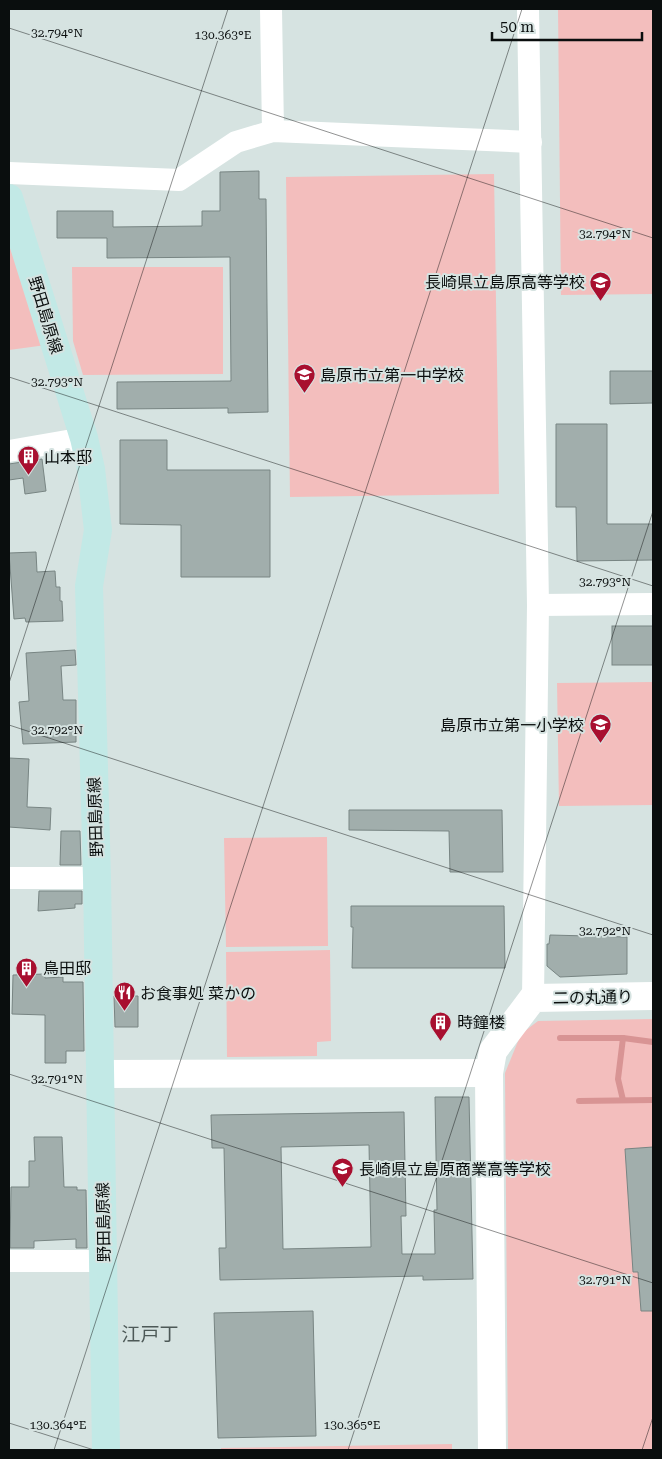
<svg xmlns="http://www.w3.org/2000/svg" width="662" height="1459" font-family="'Roboto Serif','Noto Sans JP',serif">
  <rect width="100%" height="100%" fill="#d6e3e1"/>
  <g fill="#f3bebd">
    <polygon points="558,9 653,9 653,294 561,295"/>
    <polygon points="494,174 499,494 290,497 286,177"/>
    <polygon points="9,233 46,345 9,350"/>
    <polygon points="223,267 223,374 83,375 73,341 72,267"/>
    <polygon points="653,682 653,805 559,806 557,683"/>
    <polygon points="327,837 328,946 226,947 224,838"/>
    <polygon points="330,950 331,1041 317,1042 317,1056 227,1057 226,952"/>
    <polygon points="653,1019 653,1450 508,1450 505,1073 521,1034 538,1021"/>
    <polygon points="452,1444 452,1450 221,1450 221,1448"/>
  </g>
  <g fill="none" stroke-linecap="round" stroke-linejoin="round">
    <g stroke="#d89494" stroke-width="6">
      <polyline points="560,1038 623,1038 653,1042"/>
      <polyline points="623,1100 618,1079 623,1038"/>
      <polyline points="579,1101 653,1100"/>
    </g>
  </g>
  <g fill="#a1aeac" stroke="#788583" fill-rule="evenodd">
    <polygon points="259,171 259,199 266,199 268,412 228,413 228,408 117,409 117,382 231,381 230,257 107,258 107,238 57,238 57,211 113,211 113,227 202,226 202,211 220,211 220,172"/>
    <polygon points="610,371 653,371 653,403 610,404"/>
    <polygon points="556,424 607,424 607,524 653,524 653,560 577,561 576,507 556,507"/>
    <polygon points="120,440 167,440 167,470 270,470 270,577 181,577 181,525 120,524"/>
    <polygon points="42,459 46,491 25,494 23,478 9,480 9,464"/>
    <polygon points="36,552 37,572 55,571 56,587 60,587 60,601 62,601 63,621 26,622 25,618 14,619 9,553"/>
    <rect x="612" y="626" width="41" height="39"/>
    <polygon points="75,650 76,665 61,666 63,700 76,700 76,742 23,744 19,702 29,701 26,653"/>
    <polygon points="9,758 29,759 27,807 51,808 50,830 9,827"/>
    <polygon points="349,810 502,810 503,872 450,872 449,831 349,830"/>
    <polygon points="61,831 80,831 81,865 60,865"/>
    <polygon points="39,891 82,891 82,904 75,904 75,908 38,911"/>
    <polygon points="351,906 504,906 505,968 352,968 353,927 351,927"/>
    <polygon points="550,935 627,937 627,974 560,977 547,966 547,944 549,944"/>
    <polygon points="45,974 45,978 63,977 63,982 83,982 84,1051 66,1051 66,1063 45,1063 45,1015 12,1014 13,975"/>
    <polygon points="114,996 138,996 138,1027 115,1027"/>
    <path d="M 435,1097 L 469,1097 L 473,1279 L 423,1280 L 423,1276 L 220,1280 L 219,1248 L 226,1248 L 224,1148 L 212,1148 L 211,1115 L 404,1112 L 406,1216 L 401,1216 L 402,1254 L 435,1254 L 434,1210 L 437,1210 ZM 369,1145 L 371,1247 L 283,1249 L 281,1147 Z"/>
    <polygon points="34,1137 62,1137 64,1187 77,1187 77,1190 86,1190 87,1248 76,1248 76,1239 34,1241 34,1248 10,1248 11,1187 29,1187 29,1161 35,1161"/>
    <polygon points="653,1147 653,1311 641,1311 638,1272 633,1272 625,1149"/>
    <polygon points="313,1311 316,1436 218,1438 214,1313"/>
  </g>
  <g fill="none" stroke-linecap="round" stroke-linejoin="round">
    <g stroke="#fff" stroke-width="22">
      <polyline points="271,9 273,131"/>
      <polyline points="528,9 538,605 533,998"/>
      <polyline points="9,173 179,180 236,142 273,131 531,142"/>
      <polyline points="9,451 84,438"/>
      <polyline points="538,605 653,604"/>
      <polyline points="9,878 97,878"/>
      <polyline points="9,1261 103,1261"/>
    </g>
    <g stroke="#fff" stroke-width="28">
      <polyline points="100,1074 489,1073"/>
      <polyline points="492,1450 489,1073 493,1051 533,998 653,996"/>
    </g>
    <polyline stroke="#c2e9e6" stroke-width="28" points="9,198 84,438 91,469 98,530 89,586 97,878 106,1450"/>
  </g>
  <path fill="none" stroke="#0a0e0e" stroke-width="1" stroke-opacity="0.45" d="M 9,28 L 653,238M 9,377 L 653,586M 9,683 L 228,9M 9,725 L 653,935M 9,1074 L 653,1283M 9,1423 L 94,1450M 54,1450 L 522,9M 348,1450 L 653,511M 642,1450 L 653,1417"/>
  <defs>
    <symbol id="school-pin" viewBox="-11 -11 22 30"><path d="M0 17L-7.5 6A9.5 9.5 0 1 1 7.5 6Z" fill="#a80f2f" stroke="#d6e3e1"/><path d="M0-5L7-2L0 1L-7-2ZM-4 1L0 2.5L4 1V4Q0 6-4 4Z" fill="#fff"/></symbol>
    <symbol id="building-pin" viewBox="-11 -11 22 30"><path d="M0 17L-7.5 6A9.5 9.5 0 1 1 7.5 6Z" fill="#a80f2f" stroke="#d6e3e1"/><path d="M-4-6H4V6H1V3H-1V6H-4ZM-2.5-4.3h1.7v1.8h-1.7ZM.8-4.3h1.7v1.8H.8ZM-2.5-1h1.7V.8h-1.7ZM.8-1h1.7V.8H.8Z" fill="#fff"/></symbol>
    <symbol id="restaurant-pin" viewBox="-11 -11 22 30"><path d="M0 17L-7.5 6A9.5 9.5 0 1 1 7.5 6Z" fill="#a80f2f" stroke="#d6e3e1"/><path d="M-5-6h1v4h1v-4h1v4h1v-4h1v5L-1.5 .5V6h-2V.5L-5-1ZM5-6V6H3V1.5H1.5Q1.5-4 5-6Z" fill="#fff"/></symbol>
  </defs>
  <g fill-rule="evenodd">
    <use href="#school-pin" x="588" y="270" width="25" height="34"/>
    <use href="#school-pin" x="292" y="362" width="25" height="34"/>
    <use href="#building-pin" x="16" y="444" width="25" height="34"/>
    <use href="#school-pin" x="588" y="712" width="25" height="34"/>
    <use href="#building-pin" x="14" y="956" width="25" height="34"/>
    <use href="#restaurant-pin" x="112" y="980" width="25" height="34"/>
    <use href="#building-pin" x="428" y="1010" width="25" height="34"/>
    <use href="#school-pin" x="330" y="1156" width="25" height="34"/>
  </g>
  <g text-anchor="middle" stroke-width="4" stroke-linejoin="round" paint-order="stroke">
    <g font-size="16" fill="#0a0e0e" stroke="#d6e3e1" text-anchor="start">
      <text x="585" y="288" text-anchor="end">長崎県立島原高等学校</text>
      <text x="320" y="381">島原市立第一中学校</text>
      <text x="44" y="463">山本邸</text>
      <text x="584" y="731" text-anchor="end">島原市立第一小学校</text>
      <text x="43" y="974">鳥田邸</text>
      <text x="140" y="999">お食事処 菜かの</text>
      <text x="457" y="1028">時鐘楼</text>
      <text x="359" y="1175">長崎県立島原商業高等学校</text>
    </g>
    <g font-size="16" fill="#0a0e0e" stroke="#d6e3e1">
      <text transform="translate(46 315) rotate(73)" y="6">野田島原線</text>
      <text transform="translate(95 817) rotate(-92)" y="6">野田島原線</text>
      <text transform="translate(593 997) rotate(-1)" y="6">二の丸通り</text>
      <text transform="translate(103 1222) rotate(-91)" y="6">野田島原線</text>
    </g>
    <g font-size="19" fill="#4d5957" stroke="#d6e3e1">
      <text x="150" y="1341">江戸丁</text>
    </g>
  </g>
  <g font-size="12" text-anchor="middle" fill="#0a0e0e" stroke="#d6e3e1" stroke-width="4" stroke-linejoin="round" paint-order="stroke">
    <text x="57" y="37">32.794°N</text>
    <text x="223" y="39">130.363°E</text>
    <text x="605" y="238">32.794°N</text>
    <text x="57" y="386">32.793°N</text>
    <text x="605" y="586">32.793°N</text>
    <text x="57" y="734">32.792°N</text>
    <text x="605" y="935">32.792°N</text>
    <text x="57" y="1083">32.791°N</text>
    <text x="605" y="1284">32.791°N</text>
    <text x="58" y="1429">130.364°E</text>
    <text x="352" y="1429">130.365°E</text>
  </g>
  <rect width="662" height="1459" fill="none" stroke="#0a0e0e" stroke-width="20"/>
  <path d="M492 32v8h150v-8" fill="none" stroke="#0a0e0e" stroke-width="2.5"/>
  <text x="500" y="32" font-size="15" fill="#0a0e0e" stroke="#d6e3e1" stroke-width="4" paint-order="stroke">50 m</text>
</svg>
